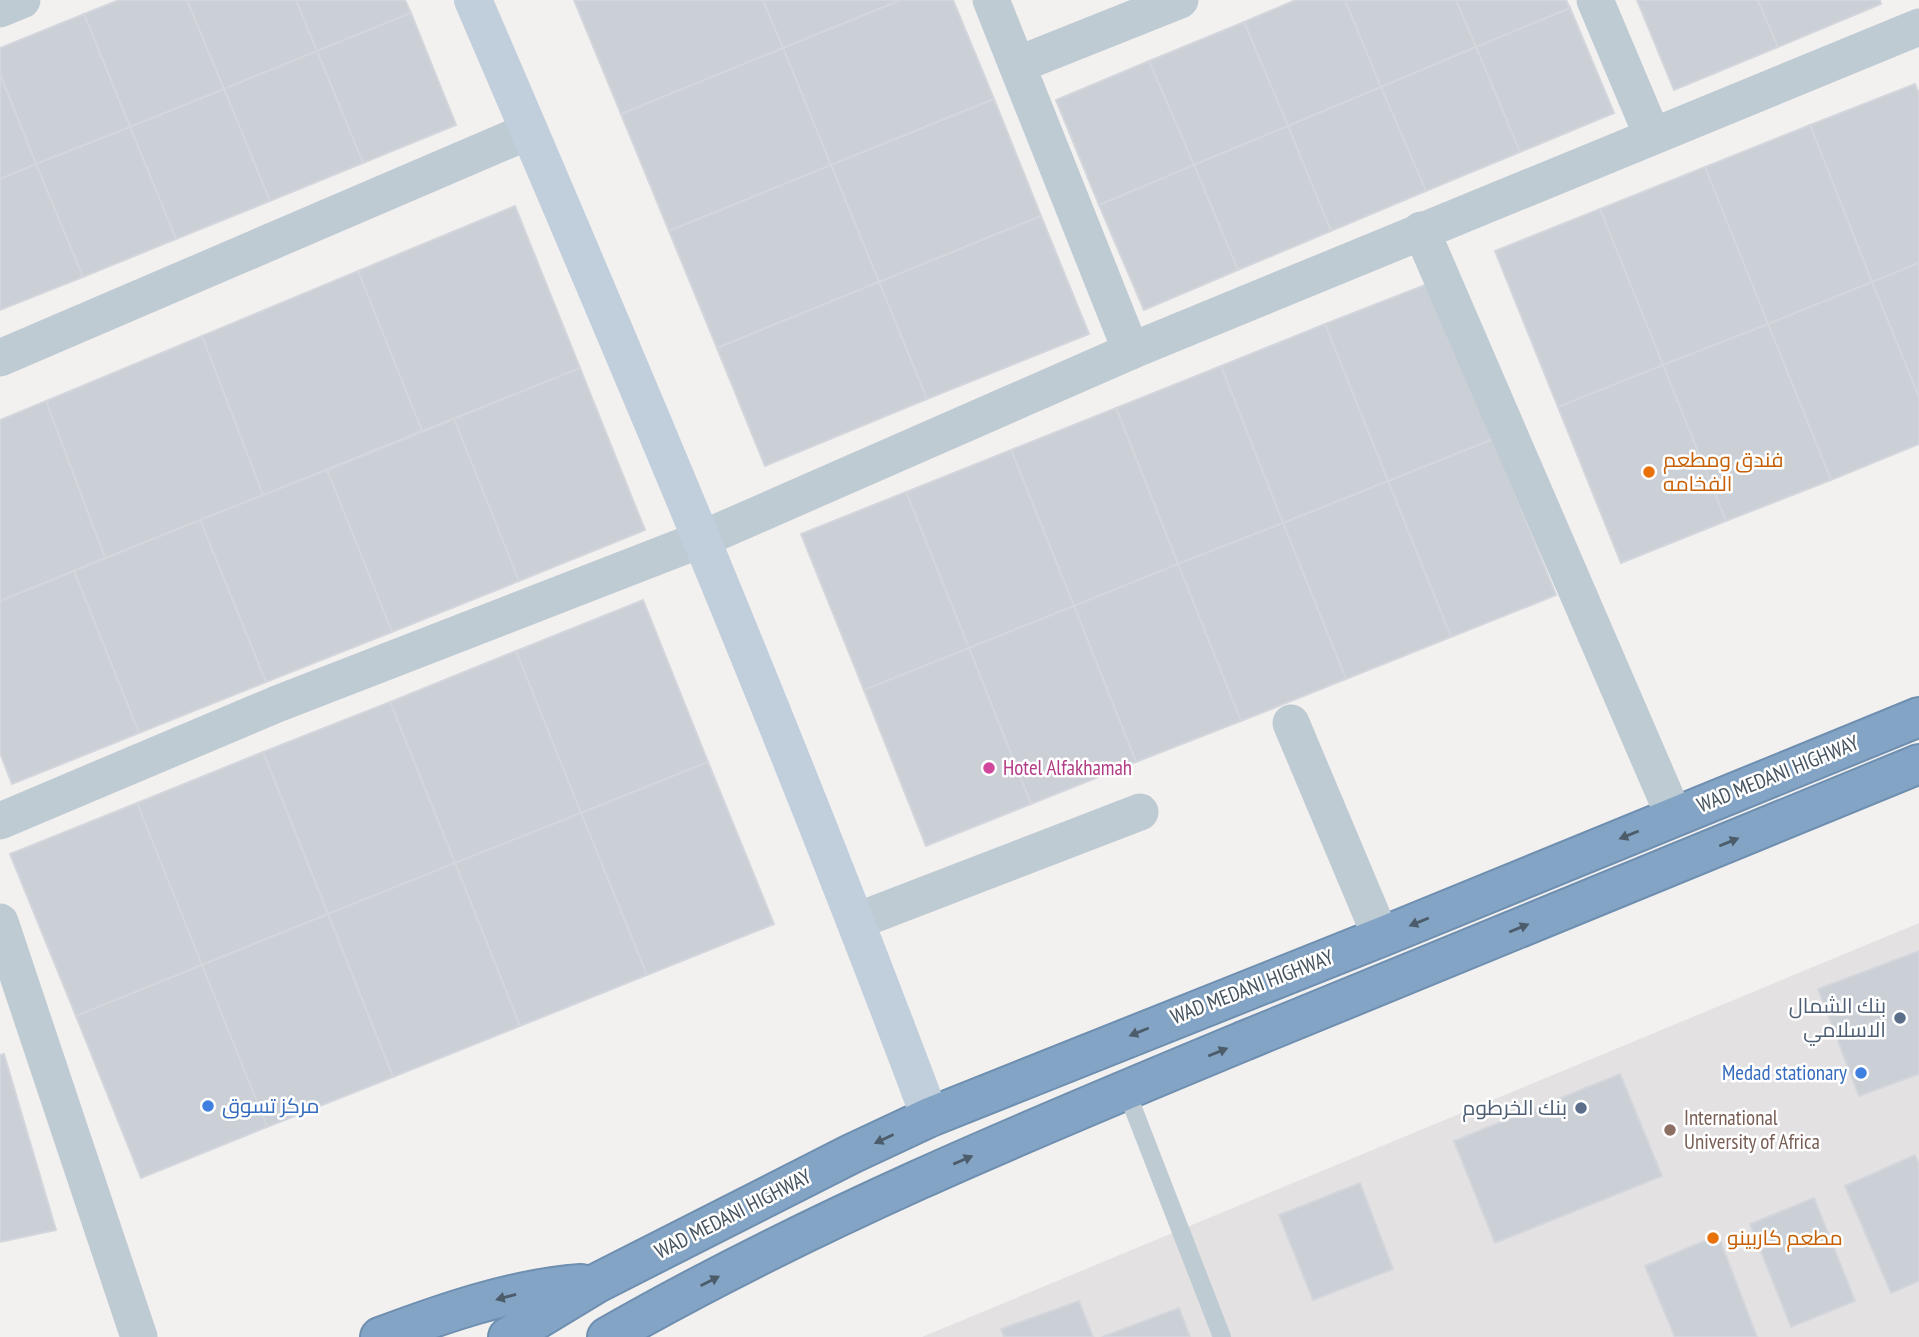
<svg xmlns="http://www.w3.org/2000/svg" width="1919" height="1337" font-family="'PT Sans Narrow',Cairo,sans-serif">
  <rect width="100%" height="100%" fill="#f3f0f0"/>
  <polygon fill="#e4e1e2" points="1919,923 1919,1337 922,1337"/>
  <g fill="#cbcfd6" stroke="#d3d6dc" stroke-width="2">
    <polygon points="119,0 187,0 224,89 130,127 84,14"/>
    <polygon points="187,0 296,0 317,51 224,89"/>
    <polygon points="296,0 405,0 411,13 317,51"/>
    <polygon points="574,0 763,0 783,48 621,114"/>
    <polygon points="763,0 901,0 783,48"/>
    <polygon points="901,0 953,0 994,99 831,165 783,48"/>
    <polygon points="1296,0 1345,0 1381,87 1288,126 1244,22"/>
    <polygon points="1345,0 1456,0 1476,47 1381,87"/>
    <polygon points="1456,0 1566,0 1570,8 1476,47"/>
    <polygon points="1637,0 1758,0 1778,47 1674,90"/>
    <polygon points="1758,0 1880,0 1881,4 1778,47"/>
    <polygon points="1570,8 1614,113 1520,152 1476,47"/>
    <polygon points="411,13 456,125 363,163 317,51"/>
    <polygon points="84,14 130,127 36,164 0,74 0,48"/>
    <polygon points="1244,22 1288,126 1194,165 1149,61"/>
    <polygon points="1476,47 1520,152 1426,191 1381,87"/>
    <polygon points="783,48 831,165 669,231 621,114"/>
    <polygon points="317,51 363,163 270,201 224,89"/>
    <polygon points="1149,61 1194,165 1099,205 1056,100"/>
    <polygon points="0,74 36,164 0,179"/>
    <polygon points="1915,84 1919,94 1919,263 1872,282 1810,125"/>
    <polygon points="1381,87 1426,191 1331,231 1288,126"/>
    <polygon points="224,89 270,201 176,239 130,127"/>
    <polygon points="994,99 1041,216 879,282 831,165"/>
    <polygon points="1810,125 1872,282 1768,324 1705,167"/>
    <polygon points="1288,126 1331,231 1238,270 1194,165"/>
    <polygon points="130,127 176,239 83,277 36,164"/>
    <polygon points="36,164 83,277 0,310 0,179"/>
    <polygon points="831,165 879,282 717,348 669,231"/>
    <polygon points="1194,165 1238,270 1144,310 1099,205"/>
    <polygon points="1705,167 1768,324 1663,365 1600,209"/>
    <polygon points="515,206 580,368 422,431 358,271"/>
    <polygon points="1600,209 1663,365 1558,407 1495,251"/>
    <polygon points="1041,216 1089,334 927,399 879,282"/>
    <polygon points="1919,263 1919,397 1872,282"/>
    <polygon points="358,271 422,431 263,495 202,336"/>
    <polygon points="879,282 927,399 765,466 717,348"/>
    <polygon points="1872,282 1919,397 1919,444 1831,480 1768,324"/>
    <polygon points="1430,283 1493,439 1388,481 1325,324"/>
    <polygon points="1325,324 1388,481 1283,523 1221,366"/>
    <polygon points="1768,324 1831,480 1726,521 1663,365"/>
    <polygon points="202,336 263,495 105,558 46,401"/>
    <polygon points="1663,365 1726,521 1621,563 1558,407"/>
    <polygon points="1221,366 1283,523 1178,564 1116,408"/>
    <polygon points="580,368 645,530 519,581 454,419"/>
    <polygon points="46,401 105,558 0,601 0,420"/>
    <polygon points="1116,408 1178,564 1074,606 1011,450"/>
    <polygon points="454,419 519,581 392,632 327,470"/>
    <polygon points="1493,439 1556,595 1451,637 1388,481"/>
    <polygon points="1011,450 1074,606 969,648 906,492"/>
    <polygon points="327,470 392,632 266,682 200,520"/>
    <polygon points="1388,481 1451,637 1346,679 1283,523"/>
    <polygon points="906,492 969,648 864,690 801,534"/>
    <polygon points="200,520 266,682 139,733 74,571"/>
    <polygon points="1283,523 1346,679 1241,721 1178,564"/>
    <polygon points="1178,564 1241,721 1136,762 1074,606"/>
    <polygon points="74,571 139,733 12,784 0,753 0,601"/>
    <polygon points="643,600 708,762 581,813 516,651"/>
    <polygon points="1074,606 1136,762 1031,804 969,648"/>
    <polygon points="969,648 1031,804 926,846 864,690"/>
    <polygon points="516,651 581,813 455,863 390,702"/>
    <polygon points="390,702 455,863 328,914 263,752"/>
    <polygon points="263,752 328,914 202,965 137,803"/>
    <polygon points="708,762 774,924 647,975 581,813"/>
    <polygon points="137,803 202,965 76,1016 10,854"/>
    <polygon points="581,813 647,975 520,1026 455,863"/>
    <polygon points="455,863 520,1026 393,1077 328,914"/>
    <polygon points="328,914 393,1077 267,1127 202,965"/>
    <polygon points="1919,951 1919,1074 1859,1096 1818,989"/>
    <polygon points="202,965 267,1127 141,1178 76,1016"/>
    <polygon points="4,1054 56,1230 0,1242 0,1055"/>
    <polygon points="1620,1074 1662,1176 1495,1243 1454,1141"/>
    <polygon points="1915,1155 1919,1165 1919,1281 1891,1293 1845,1186"/>
    <polygon points="1360,1183 1393,1269 1313,1300 1279,1215"/>
    <polygon points="1814,1198 1855,1301 1791,1327 1750,1224"/>
    <polygon points="1718,1235 1757,1337 1675,1337 1645,1266"/>
    <polygon points="1079,1301 1093,1337 1004,1337 1001,1329"/>
    <polygon points="1179,1308 1190,1337 1102,1337"/>
  </g>
  <g fill="none" stroke-linecap="round" stroke-linejoin="round">
    <defs>
      <g id="highway">
        <path d="M 380,1337 C 444,1313 513,1289 581,1284"/>
        <polyline points="508,1337 597,1283 851,1154 930,1117 1381,937 1919,717"/>
        <path d="M 607,1337 C 811,1220 1029,1130 1246,1040 C 1470,948 1695,856 1919,764"/>
      </g>
    </defs>
    <use href="#highway" stroke="#6e8fb0" stroke-width="42"/>
    <polyline stroke="#bfcbd3" stroke-width="18" points="1126,1090 1222,1337"/>
    <g stroke="#bfcbd3" stroke-width="37">
      <polyline points="991,0 1131,351"/>
      <polyline points="1595,0 1652,135"/>
      <polyline points="0,9 22,0"/>
      <polyline points="1017,65 1180,0"/>
      <polyline points="1421,230 1674,816"/>
      <polyline points="0,358 529,131"/>
      <polyline points="1291,723 1381,937"/>
      <polyline points="0,821 277,704 702,539 1131,351 1919,27"/>
      <polyline points="857,921 1140,812"/>
      <polyline points="0,922 139,1337"/>
    </g>
    <path stroke="#c1cedb" stroke-width="38" d="M 473,0 C 632,370 789,740 930,1117"/>
    <use href="#highway" stroke="#83a4c4" stroke-width="38"/>
  </g>
  <defs><path id="oneway-solid" d="M-6-.8H1V-3.2L6.5 0L1 3.2V.8H-6Z" transform="scale(1.75)"/></defs>
  <g fill="#4c5c6a">
    <use href="#oneway-solid" transform="translate(1629 835) rotate(158)"/>
    <use href="#oneway-solid" transform="translate(1729 842) rotate(-22)"/>
    <use href="#oneway-solid" transform="translate(1419 922) rotate(158)"/>
    <use href="#oneway-solid" transform="translate(1519 928) rotate(-22)"/>
    <use href="#oneway-solid" transform="translate(1139 1032) rotate(158)"/>
    <use href="#oneway-solid" transform="translate(1218 1052) rotate(-22)"/>
    <use href="#oneway-solid" transform="translate(884 1139) rotate(155)"/>
    <use href="#oneway-solid" transform="translate(963 1160) rotate(-23)"/>
    <use href="#oneway-solid" transform="translate(710 1281) rotate(-27)"/>
    <use href="#oneway-solid" transform="translate(506 1297) rotate(165)"/>
  </g>
  <g fill="#e8710a" stroke="#fff" stroke-width="2.5">
    <circle cx="1649" cy="472" r="7"/>
    <circle cx="1713" cy="1238" r="7"/>
  </g>
  <circle fill="#d1479c" stroke="#fff" stroke-width="2.5" cx="989" cy="768" r="7"/>
  <g fill="#5c6f8a" stroke="#fff" stroke-width="2.5">
    <circle cx="1900" cy="1018" r="7"/>
    <circle cx="1581" cy="1108" r="7"/>
  </g>
  <g fill="#3f7fe0" stroke="#fff" stroke-width="2.5">
    <circle cx="1861" cy="1073" r="7"/>
    <circle cx="208" cy="1106" r="7"/>
  </g>
  <circle fill="#8d6e63" stroke="#fff" stroke-width="2.5" cx="1670" cy="1130" r="7"/>
  <g text-anchor="middle" stroke-width="5" stroke-linejoin="round" paint-order="stroke">
    <g font-size="21" fill="#c56008" stroke="#fff" text-anchor="start">
      <text x="1663" y="467">فندق ومطعم<tspan x="1663" dy="24">الفخامه</tspan></text>
      <text x="1727" y="1245">مطعم كاربينو</text>
    </g>
    <g font-size="21" fill="#b23c85" stroke="#fff" text-anchor="start">
      <text x="1003" y="775">Hotel Alfakhamah</text>
    </g>
    <g font-size="21" fill="#465460" stroke="#fff">
      <text transform="translate(1778 774) rotate(-22)" y="7">WAD MEDANI HIGHWAY</text>
      <text transform="translate(1252 987) rotate(-21)" y="7">WAD MEDANI HIGHWAY</text>
      <text transform="translate(733 1214) rotate(-27)" y="7">WAD MEDANI HIGHWAY</text>
    </g>
    <g font-size="21" fill="#4e5e75" stroke="#fff" text-anchor="end">
      <text x="1886" y="1013">بنك الشمال<tspan x="1886" dy="24">الاسلامي</tspan></text>
      <text x="1567" y="1115">بنك الخرطوم</text>
    </g>
    <g font-size="21" fill="#366cbe" stroke="#fff" text-anchor="end">
      <text x="1847" y="1080">Medad stationary</text>
      <text x="222" y="1113" text-anchor="start">مركز تسوق</text>
    </g>
    <g font-size="21" fill="#785e54" stroke="#fff" text-anchor="start">
      <text x="1684" y="1125">International<tspan x="1684" dy="24">University of Africa</tspan></text>
    </g>
  </g>
</svg>
